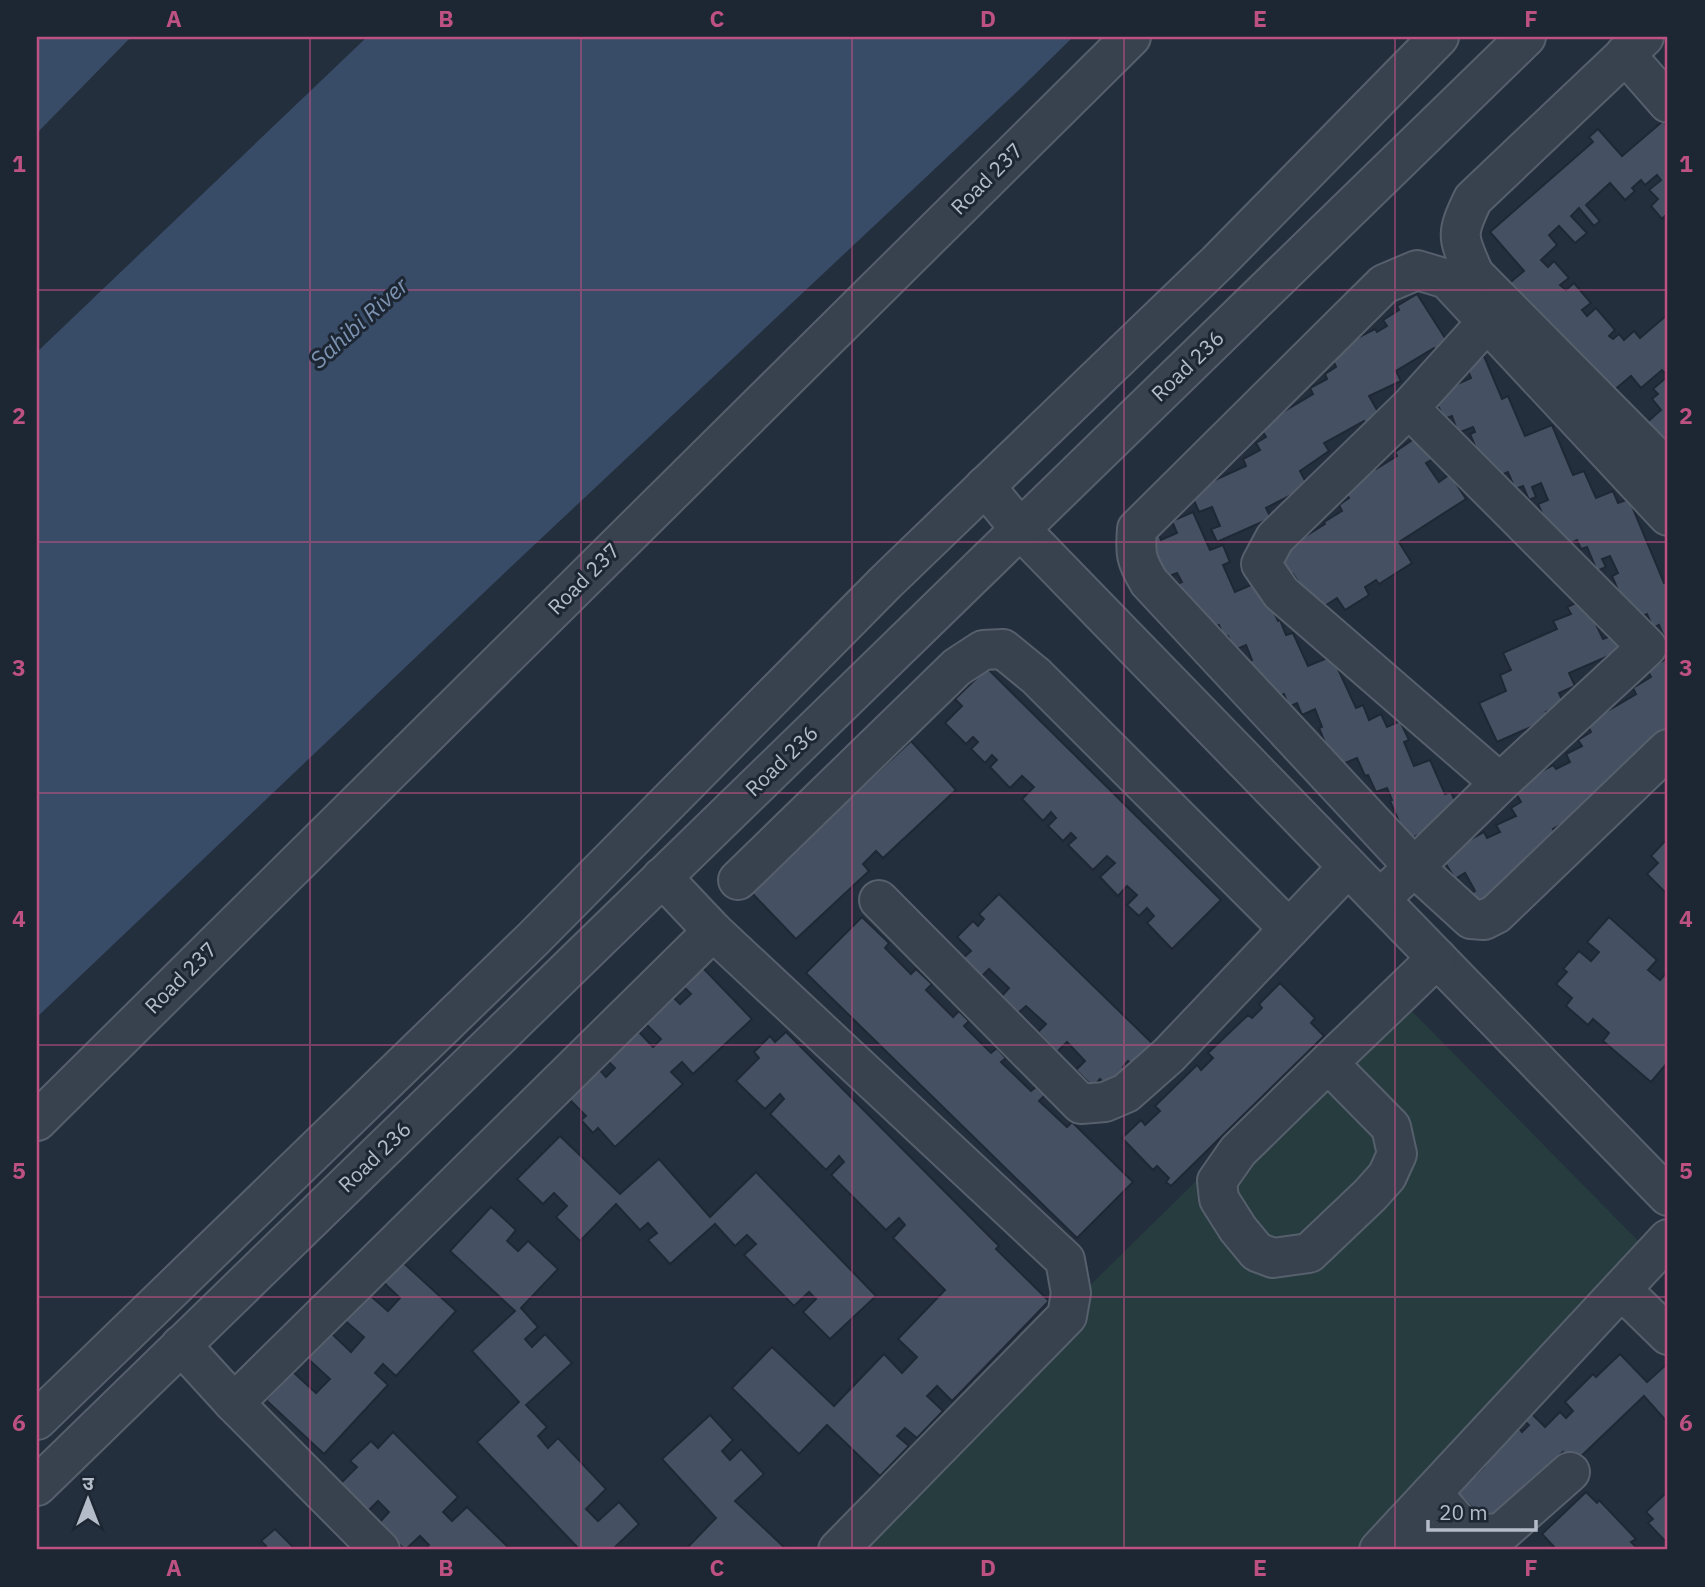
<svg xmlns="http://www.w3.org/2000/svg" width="1705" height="1587" font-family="'IBM Plex Sans','Noto Sans Devanagari',sans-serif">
  <rect width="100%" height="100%" fill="#242f3e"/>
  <polygon fill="#263c3f" points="1391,990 1655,1258 1356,1550 820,1550"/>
  <g fill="#394c67">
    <polygon points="37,37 131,37 37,133"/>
    <polygon points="367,37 1073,37 1022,87 515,563 37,1017 37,352"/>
  </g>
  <g fill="#455162" stroke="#1f2835" stroke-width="2">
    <polygon points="1663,121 1668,127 1668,213 1662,219 1651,206 1658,199 1649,190 1661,180 1657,175 1645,185 1641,180 1632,188 1635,191 1625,200 1610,183 1586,205 1600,221 1594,226 1579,208 1571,216 1587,233 1575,243 1559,226 1549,235 1557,245 1541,260 1548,267 1554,261 1569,278 1560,285 1566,290 1574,283 1591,303 1582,310 1587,316 1596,308 1615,330 1609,336 1613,339 1619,334 1624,340 1634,331 1640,338 1667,315 1668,317 1668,448 1635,433 1661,410 1652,399 1658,394 1653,389 1668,376 1662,370 1641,388 1631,376 1600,402 1501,290 1524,271 1490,232 1593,142 1589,137 1598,129 1622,156"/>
    <polygon points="1417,294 1452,349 1440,356 1434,348 1396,371 1401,381 1369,396 1385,424 1371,433 1364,421 1324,443 1329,451 1300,471 1311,492 1297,492 1266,508 1271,518 1217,542 1211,529 1220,526 1212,507 1199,512 1190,491 1246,466 1243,459 1260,450 1256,443 1266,437 1259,426 1313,394 1310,388 1327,379 1325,374 1336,367 1329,352 1375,329 1377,332 1387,326 1383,320 1399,310 1397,306"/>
    <polygon points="1484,356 1502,399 1508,396 1525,436 1552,425 1573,475 1584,471 1596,498 1613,491 1618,503 1629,499 1664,583 1668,581 1668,641 1666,642 1659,625 1653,628 1647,614 1631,621 1612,576 1618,573 1610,556 1602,559 1606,567 1597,571 1587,547 1581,549 1577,540 1558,549 1538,504 1548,500 1541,483 1532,487 1536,497 1529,500 1523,486 1515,489 1508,472 1489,480 1470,434 1475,432 1473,427 1458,433 1452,416 1444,419 1433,395 1471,378 1465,364"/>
    <polygon points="1418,436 1433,459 1426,463 1439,482 1450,474 1466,499 1399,542 1412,563 1379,584 1376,580 1365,587 1369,595 1345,610 1337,598 1309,616 1301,586 1293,574 1285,579 1271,558 1325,524 1324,522 1342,511 1339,505 1349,498 1341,485 1373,465 1376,469 1397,456 1395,452"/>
    <polygon points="1193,512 1210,550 1223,545 1230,562 1223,565 1235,592 1260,581 1278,621 1280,620 1286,635 1293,633 1308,666 1332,656 1356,708 1363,705 1369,720 1381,714 1387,727 1400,721 1409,740 1404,742 1414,766 1430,760 1445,794 1451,792 1462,816 1407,840 1390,801 1392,800 1387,788 1376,792 1368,775 1365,776 1357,758 1335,767 1319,728 1322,727 1315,709 1302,715 1297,703 1289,707 1284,694 1264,702 1247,663 1252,660 1246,645 1235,650 1228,636 1224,638 1219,625 1199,633 1177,584 1182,582 1177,573 1160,580 1142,537 1157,530 1161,540 1177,533 1172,521"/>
    <polygon points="1584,599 1603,639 1613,635 1620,651 1569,673 1575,686 1559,693 1564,704 1546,712 1549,719 1497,742 1479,703 1506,691 1500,675 1511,670 1503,653 1557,629 1553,621 1571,614 1567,607"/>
    <polygon points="1668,658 1668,732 1580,814 1553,829 1560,849 1473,910 1465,897 1475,891 1465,873 1455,879 1441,856 1484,832 1487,838 1500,832 1496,825 1516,816 1511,808 1521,802 1512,787 1553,765 1556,769 1570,762 1566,754 1582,746 1578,740 1591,732 1583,717 1607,706 1609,710 1636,694 1633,688 1651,677 1647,670"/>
    <polygon points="987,668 1221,900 1172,949 1147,923 1154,916 1147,908 1139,916 1127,905 1137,895 1127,886 1118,896 1100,877 1115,863 1107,856 1093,870 1068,845 1076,838 1071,833 1063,841 1048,826 1056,818 1051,812 1043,821 1022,799 1034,787 1022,776 1010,788 990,767 997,760 992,755 985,763 971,749 978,742 973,737 966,744 945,723 962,706 955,699"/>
    <polygon points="911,741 956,790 883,858 876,851 863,864 869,871 796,939 750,891"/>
    <polygon points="1668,838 1668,895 1647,874 1658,863 1651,856"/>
    <polygon points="999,894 1155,1046 1134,1066 1128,1061 1123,1067 1128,1072 1111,1090 1100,1079 1093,1087 1076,1070 1085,1061 1067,1042 1057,1052 1038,1032 1046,1024 1026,1006 1018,1013 1001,997 1009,988 989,969 981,977 962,959 971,951 957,937 973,921 978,926 984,919 979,914"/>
    <polygon points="862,917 889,943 885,948 911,974 916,969 932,984 926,990 953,1017 959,1011 969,1021 964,1026 991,1053 997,1048 1006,1058 1001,1062 1031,1091 1036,1087 1045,1095 1039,1101 1067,1127 1072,1122 1133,1182 1077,1238 806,973"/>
    <polygon points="1609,917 1657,960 1648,970 1660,980 1668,971 1668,1062 1651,1082 1603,1041 1609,1033 1593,1019 1588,1025 1566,1006 1572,998 1556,984 1567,972 1563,969 1579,951 1591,961 1599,952 1587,942"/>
    <polygon points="703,968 752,1019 693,1074 682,1062 671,1072 683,1084 615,1147 598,1128 593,1133 581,1120 586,1116 566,1096 597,1067 606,1077 615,1068 606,1059 637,1030 653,1047 661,1039 645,1023 672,996 680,1004 691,994 683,986"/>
    <polygon points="1280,983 1315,1018 1311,1023 1324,1036 1171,1186 1166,1182 1169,1178 1157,1166 1153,1170 1122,1138 1141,1120 1145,1125 1160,1111 1155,1106 1197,1065 1201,1070 1213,1058 1208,1053 1248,1015 1252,1018 1262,1008 1259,1004"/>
    <polygon points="786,1032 999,1246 996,1249 1049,1301 952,1401 937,1386 927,1396 943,1411 917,1438 905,1428 897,1436 909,1446 880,1476 827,1425 799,1454 732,1388 772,1347 834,1406 884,1354 902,1373 917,1357 898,1339 945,1290 893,1238 905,1225 899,1218 886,1230 831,1175 844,1162 839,1156 826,1170 770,1114 784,1099 780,1094 765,1109 736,1081 759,1058 754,1052 770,1036 775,1042"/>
    <polygon points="560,1136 620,1194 659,1159 710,1217 756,1172 876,1296 830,1339 803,1312 816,1299 809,1292 794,1306 744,1255 756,1244 747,1235 735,1246 715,1224 670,1264 648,1240 657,1233 648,1223 640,1230 616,1204 580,1241 556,1217 567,1206 554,1193 543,1204 517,1179"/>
    <polygon points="491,1207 516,1230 507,1241 518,1251 528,1241 558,1269 521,1308 538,1327 525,1339 532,1347 545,1334 572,1363 526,1405 547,1427 538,1436 548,1448 558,1438 606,1489 586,1509 598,1521 619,1502 639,1524 612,1550 580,1550 477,1442 519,1402 472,1351 515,1311 450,1251"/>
    <polygon points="398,1258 456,1311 396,1376 383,1364 375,1373 388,1385 324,1454 266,1400 292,1371 316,1393 330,1379 306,1357 330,1332 351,1352 364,1337 342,1318 366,1292 388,1311 400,1298 379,1278"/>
    <polygon points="1620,1354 1647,1382 1668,1363 1668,1423 1644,1396 1574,1463 1563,1452 1488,1524 1453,1488 1471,1470 1476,1475 1484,1467 1478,1460 1517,1426 1522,1432 1529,1425 1523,1420 1530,1412 1545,1427 1560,1412 1566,1418 1573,1411 1565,1402 1593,1374 1596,1377"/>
    <polygon points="710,1415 733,1440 722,1451 730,1460 741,1449 764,1474 735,1501 787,1550 685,1550 716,1518 662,1459"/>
    <polygon points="393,1432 458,1497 443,1512 452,1521 467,1507 511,1550 423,1550 429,1545 420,1536 405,1550 378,1524 389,1512 378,1501 367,1512 339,1485 357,1467 350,1461 371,1441 378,1448"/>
    <polygon points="1668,1491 1668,1544 1648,1523 1653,1519 1646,1512"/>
    <polygon points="1586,1492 1597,1503 1599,1500 1636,1539 1631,1542 1639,1550 1557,1550 1542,1534"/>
    <polygon points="275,1529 296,1550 262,1550 266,1546 261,1541"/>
  </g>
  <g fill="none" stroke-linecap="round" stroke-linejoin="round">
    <defs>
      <g id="minor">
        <path d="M 1644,37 L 1473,199 C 1455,236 1458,237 1474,274 L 1668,470"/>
        <polyline points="1625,54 1668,103"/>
        <polyline points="1409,408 1487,322"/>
        <polyline points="985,486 1020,529 1668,1196"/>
        <polyline points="1500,783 1281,593 1261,564 1275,538 1409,408 1647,647 1500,783 1414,867 1471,919 1484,920 1496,914 1668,749"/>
        <polyline points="662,877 713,931 1065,1260 1071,1293 1067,1316 838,1550"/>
        <polyline points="738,880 957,667 983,650 1003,649 1036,676 1289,929"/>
        <path d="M 1380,899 L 1414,867 L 1149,582 C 1136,560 1135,554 1137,529 L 1384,284 L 1417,270 L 1447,279 L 1668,516"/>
        <polyline points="879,900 1081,1104 1105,1102 1126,1093 1169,1055 1348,867"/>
        <polyline points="1328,1063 1391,1127 1397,1154 1387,1176 1370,1195 1309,1253 1273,1258 1257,1252 1238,1229 1219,1199 1217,1181 1238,1151 1328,1063 1402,992 1437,958"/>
        <polyline points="37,1121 1131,37"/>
        <polyline points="1622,1290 1668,1335"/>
        <polyline points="181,1345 234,1403 380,1550"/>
        <polyline points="234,1403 713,931"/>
        <polyline points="37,1420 534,938 886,582 1217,263 1439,37"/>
        <polyline points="37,1486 1526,37"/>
        <polyline points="1432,1493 1469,1535 1501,1533 1570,1472"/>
        <polyline points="1404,1523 1435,1550"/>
        <polyline points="1379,1550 1668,1239"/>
      </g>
    </defs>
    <use href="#minor" stroke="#565f6c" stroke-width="42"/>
    <use href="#minor" stroke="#38414e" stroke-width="38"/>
  </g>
  <path fill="none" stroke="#bd5182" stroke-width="2" stroke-opacity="0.55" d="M 310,37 L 310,1550M 581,37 L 581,1550M 852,37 L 852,1550M 1124,37 L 1124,1550M 1395,37 L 1395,1550M 37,290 L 1668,290M 37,542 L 1668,542M 37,793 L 1668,793M 37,1045 L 1668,1045M 37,1297 L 1668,1297"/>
  <g text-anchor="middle" stroke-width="6" stroke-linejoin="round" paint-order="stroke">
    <g font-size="21" fill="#b4bcc9" stroke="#1d2633">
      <text transform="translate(987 179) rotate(-45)" y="7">Road 237</text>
      <text transform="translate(1188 366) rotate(-44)" y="7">Road 236</text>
      <text transform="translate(584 579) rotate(-45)" y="7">Road 237</text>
      <text transform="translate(782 761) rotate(-44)" y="7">Road 236</text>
      <text transform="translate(181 978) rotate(-45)" y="7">Road 237</text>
      <text transform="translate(375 1157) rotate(-44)" y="7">Road 236</text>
    </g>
    <g font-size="23" font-style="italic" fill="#7c92b1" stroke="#1d2633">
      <text transform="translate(359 323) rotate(-42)" y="8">Sahibi River</text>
    </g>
  </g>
  <rect width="1705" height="1587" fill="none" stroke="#1d2633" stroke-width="77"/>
  <g transform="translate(88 1500)" stroke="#1d2633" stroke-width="5" paint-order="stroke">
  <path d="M0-5L12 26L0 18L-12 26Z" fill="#b4bcc9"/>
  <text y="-10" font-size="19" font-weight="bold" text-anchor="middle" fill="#b4bcc9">उ</text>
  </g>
  <path d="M1428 1520v10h108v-10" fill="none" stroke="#b4bcc9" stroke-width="3.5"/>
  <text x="1439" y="1520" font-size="21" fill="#b4bcc9" stroke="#1d2633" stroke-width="5" paint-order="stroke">20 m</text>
  <rect x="38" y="38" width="1628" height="1510" fill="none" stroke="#bd5182" stroke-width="2.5"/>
  <g font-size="23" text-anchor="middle" font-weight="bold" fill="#bd5182">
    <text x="174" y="27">A</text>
    <text x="446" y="27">B</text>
    <text x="717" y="27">C</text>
    <text x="988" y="27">D</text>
    <text x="1260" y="27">E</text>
    <text x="1531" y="27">F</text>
    <text x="19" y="172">1</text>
    <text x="1686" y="172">1</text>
    <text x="19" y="424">2</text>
    <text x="1686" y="424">2</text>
    <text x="19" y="676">3</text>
    <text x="1686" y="676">3</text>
    <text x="19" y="927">4</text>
    <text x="1686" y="927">4</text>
    <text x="19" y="1179">5</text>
    <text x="1686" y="1179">5</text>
    <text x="19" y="1431">6</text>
    <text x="1686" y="1431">6</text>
    <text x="174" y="1576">A</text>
    <text x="446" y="1576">B</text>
    <text x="717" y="1576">C</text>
    <text x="988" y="1576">D</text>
    <text x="1260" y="1576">E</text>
    <text x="1531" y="1576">F</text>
  </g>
</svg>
